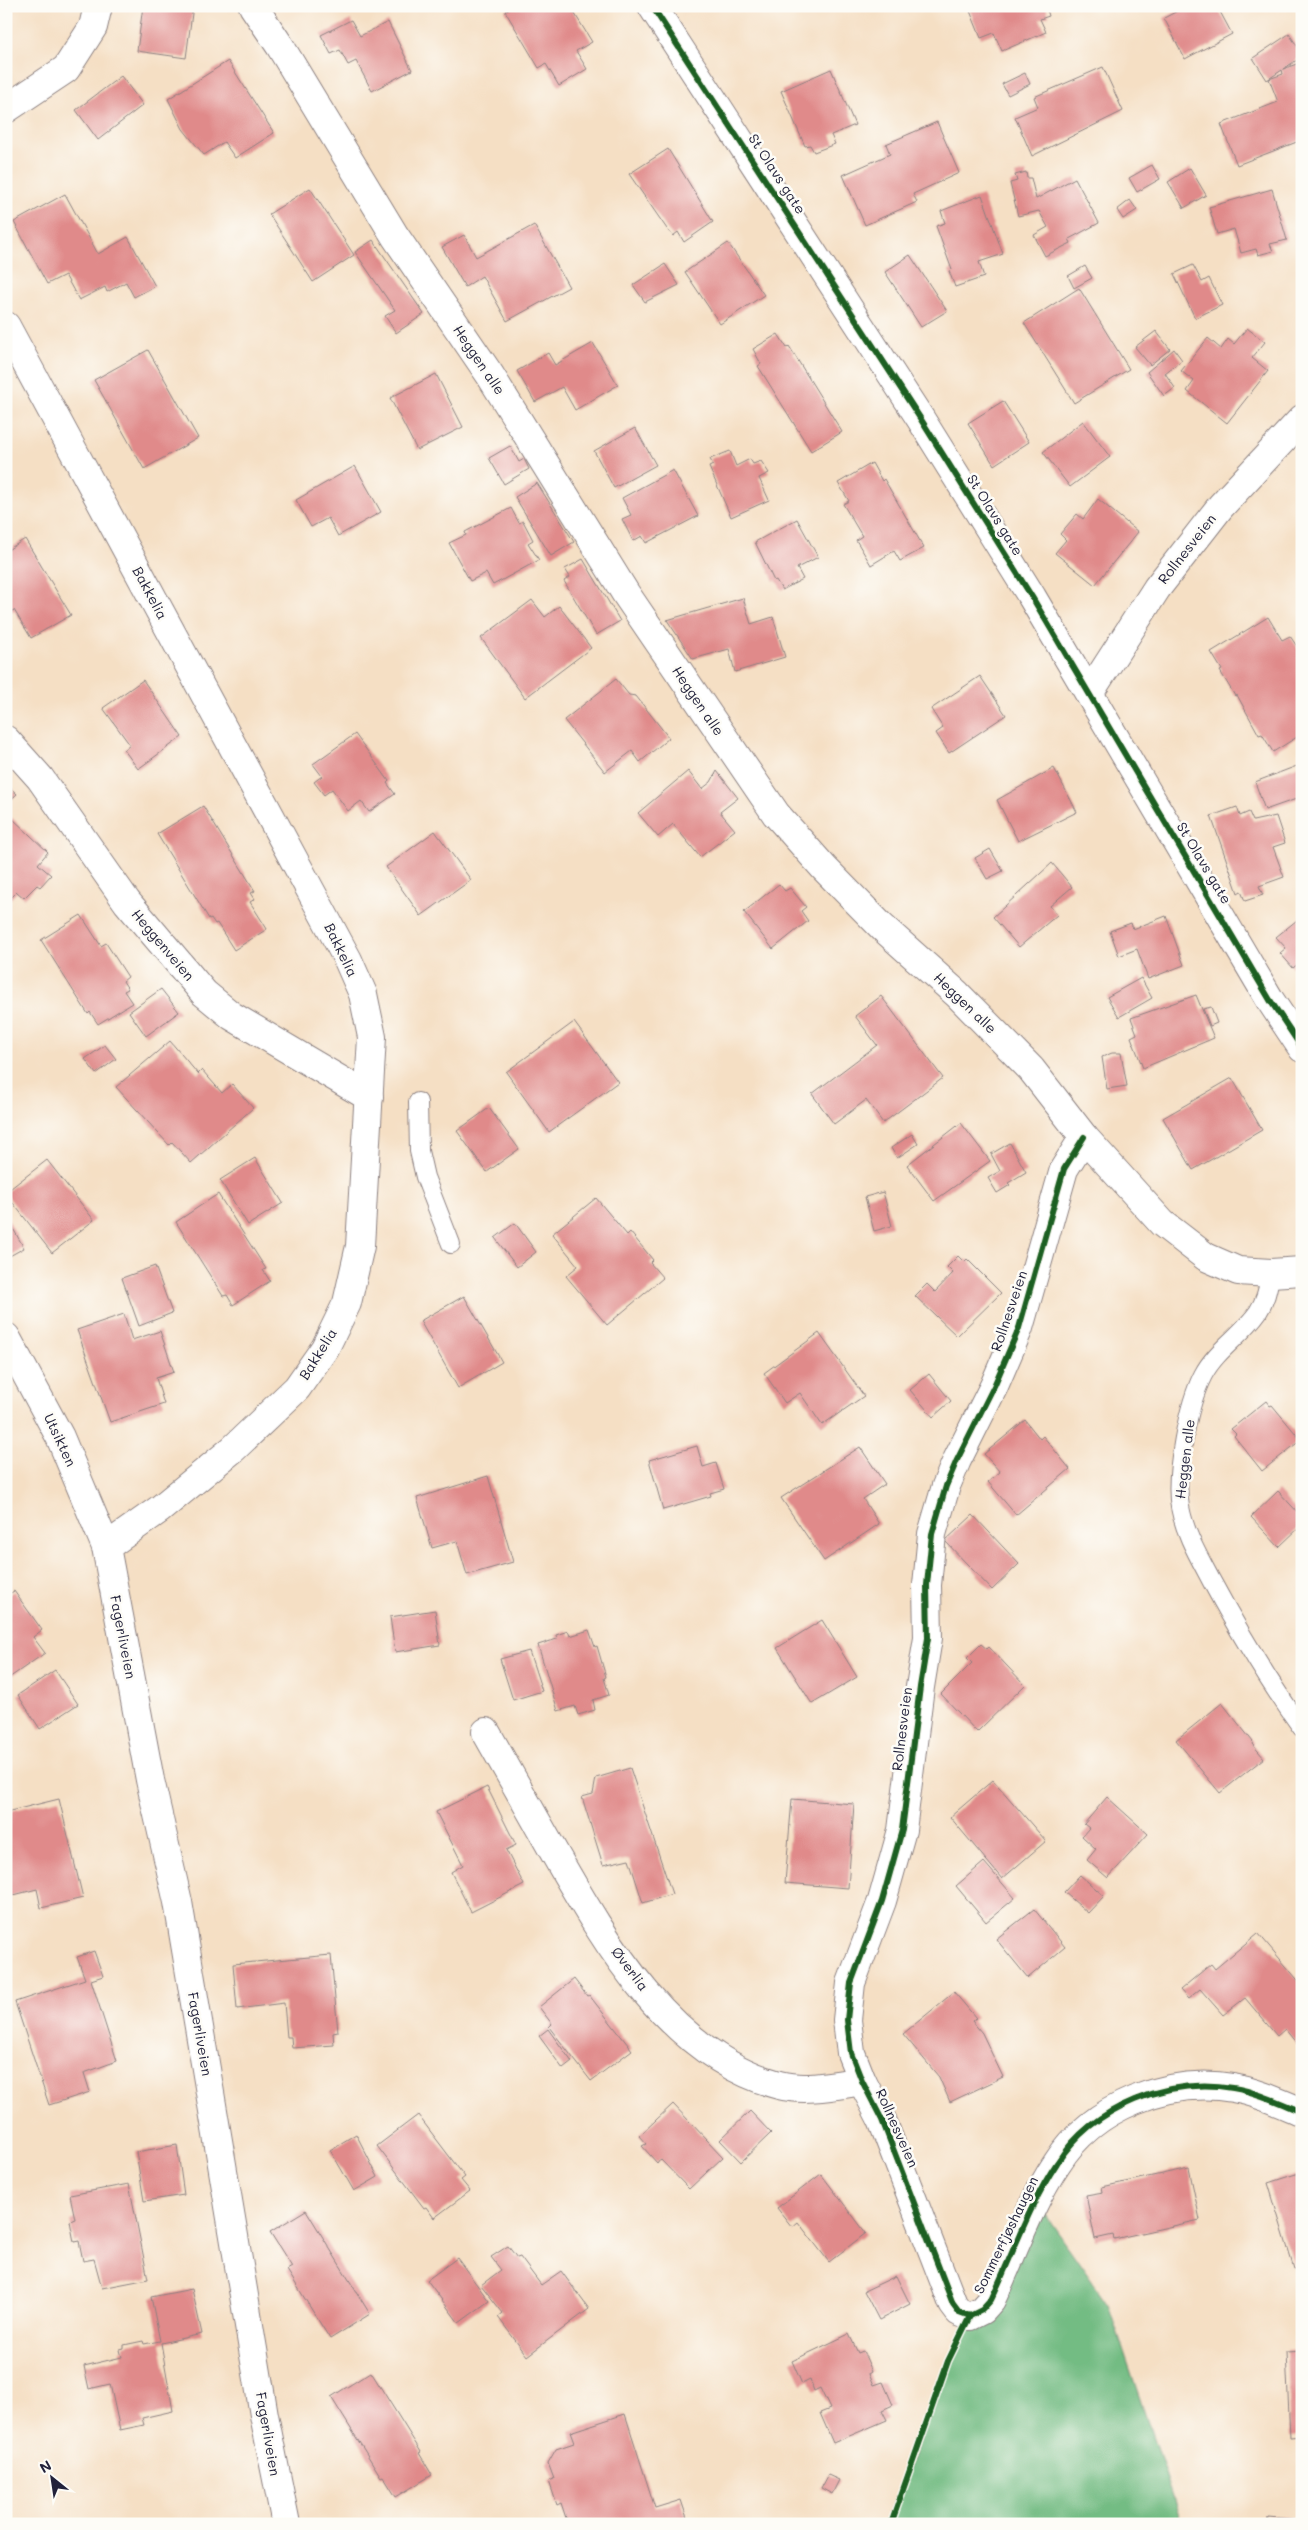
<svg xmlns="http://www.w3.org/2000/svg" width="1308" height="2530" font-family="Mali,sans-serif">
  <rect width="100%" height="100%" fill="#fdfcf7"/>
  <filter id="ink" filterUnits="userSpaceOnUse"><feTurbulence type="fractalNoise" baseFrequency=".02" numOctaves="2"/><feDisplacementMap in="SourceGraphic" scale="10" xChannelSelector="R" yChannelSelector="G"/><feConvolveMatrix kernelMatrix="1 2 1 2 8 2 1 2 1" color-interpolation-filters="sRGB"/></filter>
  <filter id="wash" filterUnits="userSpaceOnUse"><feTurbulence type="fractalNoise" baseFrequency=".0096" numOctaves="4" result="noise"/><feDisplacementMap in="SourceGraphic" scale="20" xChannelSelector="R" yChannelSelector="G"/><feGaussianBlur stdDeviation="1.12" result="paint"/><feColorMatrix in="noise" values="0 0 0 0 0 0 0 0 0 0 0 0 0 0 0 0 0 1.4 0 .05"/><feComposite in="paint" operator="in"/></filter>
  <g filter="url(#wash)">
    <rect width="100%" height="100%" fill="#f5dfc4"/>
    <polygon fill="#73bc83" stroke="#4a6f5f" points="1041,2208 1108,2304 1182,2524 886,2524 968,2318"/>
    <g id="blocks">
      <g fill="#e08a8a">
        <polygon points="143,6 193,6 186,58 137,51"/>
        <polygon points="513,6 570,6 592,42 576,51 587,69 559,86 546,64 539,68 505,11"/>
        <polygon points="968,6 1046,6 1049,16 1040,19 1046,32 1002,51 994,33 981,38"/>
        <polygon points="1187,6 1217,6 1232,34 1185,59 1164,18"/>
        <polygon points="351,20 360,36 388,22 412,70 372,91 356,61 348,65 340,50 331,54 321,35"/>
        <polygon points="1289,34 1302,53 1302,57 1283,69 1302,62 1302,140 1237,165 1221,124 1278,102 1269,79 1283,74 1282,70 1267,80 1253,58"/>
        <polygon points="228,61 274,133 235,158 224,142 204,155 183,129 168,99"/>
        <polygon points="1103,67 1123,111 1032,156 1015,117 1038,107 1034,97"/>
        <polygon points="831,69 855,125 831,135 835,144 814,152 810,145 805,146 781,91"/>
        <polygon points="1025,73 1030,84 1008,95 1002,84"/>
        <polygon points="121,76 143,105 98,140 76,110"/>
        <polygon points="937,122 959,173 913,194 917,202 865,225 843,175 890,154 886,144"/>
        <polygon points="668,149 713,222 684,242 678,232 673,236 667,229 629,174"/>
        <polygon points="1152,165 1160,179 1137,192 1129,178"/>
        <polygon points="1190,168 1206,195 1184,208 1168,182"/>
        <polygon points="1026,172 1027,178 1031,178 1036,199 1075,178 1099,223 1069,239 1071,243 1045,256 1034,235 1048,227 1039,211 1018,216 1010,183 1017,181 1015,175"/>
        <polygon points="310,188 354,255 313,282 269,214"/>
        <polygon points="1272,189 1287,240 1270,244 1273,251 1258,255 1256,249 1241,253 1234,229 1217,234 1209,207"/>
        <polygon points="65,194 98,254 128,237 155,286 134,297 126,282 107,292 105,287 79,300 65,275 47,284 14,222"/>
        <polygon points="982,195 1003,254 979,262 984,277 955,287 949,271 952,270 936,226 945,223 941,211"/>
        <polygon points="1130,200 1137,210 1123,219 1117,210"/>
        <polygon points="534,225 569,287 507,321 482,276 465,287 442,247 464,235 476,257"/>
        <polygon points="373,240 424,314 396,333 385,316 395,310 355,252"/>
        <polygon points="728,243 764,295 720,324 685,272"/>
        <polygon points="910,255 947,311 921,327 885,272"/>
        <polygon points="665,264 679,285 645,302 633,285"/>
        <polygon points="1193,265 1202,282 1209,278 1222,305 1195,318 1174,274"/>
        <polygon points="1085,266 1092,278 1074,288 1068,276"/>
        <polygon points="1079,288 1129,369 1074,403 1024,323"/>
        <polygon points="1247,328 1265,342 1252,358 1268,371 1227,423 1187,391 1194,381 1181,371 1208,338 1221,349 1228,339 1234,344"/>
        <polygon points="1156,331 1170,349 1150,365 1135,347"/>
        <polygon points="778,334 787,348 789,346 842,432 811,451 758,366 761,364 753,349"/>
        <polygon points="593,343 618,385 575,410 562,387 535,402 517,371 548,353 555,365"/>
        <polygon points="1174,349 1182,360 1165,373 1175,388 1164,396 1147,372"/>
        <polygon points="148,350 198,438 144,469 94,380"/>
        <polygon points="436,374 463,427 417,450 390,398"/>
        <polygon points="1003,401 1029,442 994,465 968,423"/>
        <polygon points="1083,421 1110,457 1070,487 1043,452"/>
        <polygon points="635,428 656,465 614,488 594,451"/>
        <polygon points="510,446 519,462 524,459 529,469 504,484 489,458"/>
        <polygon points="730,451 736,466 750,459 753,464 761,461 769,473 759,478 769,500 731,517 709,467 713,465 710,459"/>
        <polygon points="872,463 882,481 884,479 924,548 900,561 894,551 871,565 856,540 862,536 843,504 849,501 838,483"/>
        <polygon points="355,466 381,512 338,536 328,518 311,527 296,500"/>
        <polygon points="673,470 698,516 646,543 642,536 633,541 622,519 631,515 622,498"/>
        <polygon points="537,483 574,542 551,556 515,497"/>
        <polygon points="1098,499 1138,532 1095,585 1055,553 1066,540 1060,534 1077,514 1083,519"/>
        <polygon points="511,508 519,523 523,521 533,540 528,543 539,560 493,585 486,573 470,581 449,543 466,535 465,532"/>
        <polygon points="797,519 818,557 797,568 803,579 782,590 776,580 774,581 755,542"/>
        <polygon points="25,539 71,615 31,638 14,610 6,614 6,551"/>
        <polygon points="583,559 620,621 596,635 564,581 570,577 565,569"/>
        <polygon points="743,598 751,624 773,617 785,657 735,672 729,649 693,659 667,620"/>
        <polygon points="532,600 545,617 559,606 591,648 525,698 481,638"/>
        <polygon points="1268,617 1282,640 1290,636 1302,654 1302,734 1273,752 1262,734 1259,735 1237,695 1235,696 1220,671 1222,670 1211,652"/>
        <polygon points="980,676 1006,715 949,753 936,733 943,728 931,709"/>
        <polygon points="616,679 629,695 636,696 669,738 640,762 632,751 605,772 564,720"/>
        <polygon points="143,680 182,737 138,769 124,750 130,745 103,708"/>
        <polygon points="355,734 389,781 387,783 395,794 369,812 361,801 348,811 332,789 324,795 314,782 322,776 313,764"/>
        <polygon points="1302,764 1302,797 1265,810 1255,782"/>
        <polygon points="1054,768 1077,812 1018,841 997,800"/>
        <polygon points="688,771 702,789 711,782 717,771 738,798 720,812 735,830 700,857 673,824 658,837 638,813"/>
        <polygon points="6,784 17,794 6,804"/>
        <polygon points="203,806 255,891 251,893 255,899 250,902 267,929 234,950 217,923 215,924 211,918 209,919 157,834"/>
        <polygon points="1237,807 1240,816 1249,812 1253,821 1276,816 1285,843 1273,847 1284,877 1259,886 1263,895 1245,901 1241,891 1238,893 1211,816"/>
        <polygon points="12,818 48,852 38,864 51,875 40,887 37,885 24,898 17,892 6,903 6,824"/>
        <polygon points="435,831 471,880 421,916 386,867"/>
        <polygon points="990,849 1003,871 987,879 975,858"/>
        <polygon points="1052,863 1072,887 1050,906 1057,915 1019,947 993,917"/>
        <polygon points="779,884 785,891 790,888 806,907 801,911 808,921 773,949 744,912"/>
        <polygon points="81,915 101,946 106,943 128,977 123,981 128,989 124,991 132,1003 98,1024 90,1012 88,1014 41,940"/>
        <polygon points="1166,916 1184,965 1148,979 1137,949 1119,956 1110,931 1131,923 1133,929"/>
        <polygon points="1302,916 1302,968 1298,964 1293,968 1280,953 1286,948 1276,937"/>
        <polygon points="1141,978 1152,998 1119,1017 1107,997"/>
        <polygon points="161,989 179,1012 146,1036 129,1012"/>
        <polygon points="1196,995 1214,1038 1143,1068 1131,1037 1137,1034 1131,1018"/>
        <polygon points="881,996 943,1078 883,1123 866,1100 834,1124 812,1094 877,1045 855,1016"/>
        <polygon points="1211,1007 1217,1023 1210,1026 1203,1009"/>
        <polygon points="574,1022 618,1082 549,1132 506,1072"/>
        <polygon points="170,1041 198,1074 202,1070 222,1093 232,1084 253,1108 191,1163 172,1142 169,1145 116,1087"/>
        <polygon points="105,1045 116,1059 96,1074 85,1059"/>
        <polygon points="1112,1053 1121,1053 1127,1086 1107,1089 1102,1057"/>
        <polygon points="1232,1078 1262,1130 1193,1170 1163,1118"/>
        <polygon points="489,1108 519,1149 487,1172 457,1131"/>
        <polygon points="961,1123 990,1161 934,1201 907,1165"/>
        <polygon points="912,1134 918,1144 897,1158 891,1148"/>
        <polygon points="1010,1143 1026,1172 1008,1183 1010,1185 997,1193 988,1178 1000,1171 991,1154"/>
        <polygon points="255,1158 283,1203 248,1225 220,1180"/>
        <polygon points="47,1160 94,1220 52,1253 6,1194 6,1192"/>
        <polygon points="883,1192 892,1226 874,1231 865,1197"/>
        <polygon points="218,1194 266,1269 263,1270 270,1281 233,1305 227,1295 223,1296 176,1222"/>
        <polygon points="596,1198 627,1235 630,1232 653,1260 650,1263 663,1278 607,1325 566,1276 578,1266 552,1234"/>
        <polygon points="6,1216 24,1248 6,1258"/>
        <polygon points="515,1223 536,1252 517,1267 495,1238"/>
        <polygon points="958,1256 964,1262 967,1259 1001,1293 957,1336 915,1296 927,1284 935,1292 953,1273 947,1267"/>
        <polygon points="155,1266 172,1313 139,1326 122,1278"/>
        <polygon points="464,1296 502,1362 458,1388 420,1321"/>
        <polygon points="124,1314 132,1340 160,1331 174,1372 156,1378 164,1404 110,1422 77,1330"/>
        <polygon points="819,1333 864,1396 822,1425 800,1393 785,1403 764,1373"/>
        <polygon points="929,1374 951,1401 933,1417 910,1390"/>
        <polygon points="1266,1401 1270,1406 1272,1405 1301,1440 1262,1471 1234,1436 1236,1434 1231,1429"/>
        <polygon points="1025,1420 1040,1439 1043,1436 1070,1469 1016,1515 988,1482 1000,1472 984,1454"/>
        <polygon points="697,1446 703,1467 716,1463 724,1489 710,1493 711,1496 663,1510 649,1460"/>
        <polygon points="860,1447 885,1484 863,1499 879,1524 824,1561 781,1498"/>
        <polygon points="488,1476 513,1562 467,1575 457,1541 432,1548 417,1498"/>
        <polygon points="1278,1491 1302,1517 1302,1525 1279,1547 1251,1517"/>
        <polygon points="973,1515 1019,1564 992,1590 945,1541"/>
        <polygon points="14,1591 42,1630 33,1637 45,1653 6,1680 6,1596"/>
        <polygon points="435,1610 440,1645 395,1652 390,1617"/>
        <polygon points="822,1620 857,1677 812,1704 777,1648"/>
        <polygon points="589,1630 595,1647 597,1646 606,1677 604,1678 609,1695 593,1700 595,1710 578,1715 575,1706 558,1711 538,1645 557,1639 556,1635 568,1631 570,1636"/>
        <polygon points="981,1644 987,1649 989,1647 1025,1685 977,1732 941,1694 972,1663 967,1658"/>
        <polygon points="529,1651 542,1691 513,1700 500,1659"/>
        <polygon points="55,1670 78,1704 40,1729 18,1695"/>
        <polygon points="1222,1703 1253,1742 1252,1744 1264,1758 1220,1793 1176,1740"/>
        <polygon points="630,1768 672,1894 643,1903 629,1859 603,1865 582,1797 593,1794 596,1778"/>
        <polygon points="993,1780 1046,1841 1002,1879 950,1817"/>
        <polygon points="487,1787 516,1845 506,1850 524,1885 471,1912 451,1872 463,1865 436,1812"/>
        <polygon points="1107,1797 1148,1834 1108,1878 1087,1860 1096,1849 1082,1836 1089,1828 1084,1824"/>
        <polygon points="59,1799 83,1898 41,1908 37,1889 6,1897 6,1812"/>
        <polygon points="792,1799 854,1804 848,1888 785,1883"/>
        <polygon points="984,1862 1015,1898 986,1922 956,1886"/>
        <polygon points="1080,1875 1104,1896 1088,1913 1064,1892"/>
        <polygon points="1034,1909 1065,1947 1028,1978 996,1939"/>
        <polygon points="1258,1933 1302,1985 1302,2040 1297,2044 1285,2029 1277,2036 1245,1998 1223,2015 1200,1989 1188,1999 1180,1990 1211,1964 1215,1969"/>
        <polygon points="94,1951 103,1976 91,1980 117,2061 84,2073 90,2092 49,2105 15,2002 85,1979 77,1957"/>
        <polygon points="331,1955 338,2032 333,2033 334,2045 292,2048 291,2037 287,2037 284,2003 237,2009 233,1964"/>
        <polygon points="574,1979 587,1996 589,1995 632,2050 591,2081 549,2027 552,2024 539,2007"/>
        <polygon points="954,1992 976,2018 972,2021 982,2033 1003,2077 950,2102 939,2077 903,2034"/>
        <polygon points="548,2029 572,2062 563,2069 539,2036"/>
        <polygon points="673,2104 723,2157 689,2189 660,2159 657,2163 642,2146 646,2144 639,2136"/>
        <polygon points="750,2111 771,2133 741,2162 720,2140"/>
        <polygon points="418,2115 465,2177 461,2180 470,2191 434,2218 426,2207 424,2208 377,2146"/>
        <polygon points="356,2134 378,2177 354,2191 330,2150"/>
        <polygon points="177,2145 184,2195 144,2201 136,2152"/>
        <polygon points="1189,2168 1200,2220 1114,2239 1113,2235 1095,2239 1086,2195 1103,2192 1102,2187"/>
        <polygon points="1302,2172 1302,2267 1294,2269 1268,2183"/>
        <polygon points="821,2174 866,2233 829,2262 798,2222 792,2227 777,2208"/>
        <polygon points="129,2184 148,2279 102,2288 94,2259 83,2261 79,2241 74,2242 70,2221 75,2219 70,2195"/>
        <polygon points="306,2210 370,2314 330,2339 287,2270 292,2267 270,2232"/>
        <polygon points="508,2246 517,2258 520,2257 541,2285 561,2271 589,2309 527,2356 498,2317 503,2313 481,2285 501,2270 491,2257"/>
        <polygon points="457,2258 489,2301 459,2323 427,2280"/>
        <polygon points="896,2276 910,2304 879,2320 864,2291"/>
        <polygon points="192,2289 202,2334 161,2343 173,2411 142,2418 144,2425 120,2430 110,2384 89,2389 84,2366 122,2357 120,2350 124,2349 124,2345 143,2341 144,2344 160,2341 151,2297"/>
        <polygon points="849,2334 858,2353 863,2351 872,2371 869,2373 874,2385 883,2382 893,2405 882,2410 887,2420 833,2443 820,2413 830,2409 820,2388 814,2391 810,2380 802,2384 792,2361"/>
        <polygon points="1302,2351 1302,2437 1290,2438 1286,2352"/>
        <polygon points="371,2372 421,2452 419,2453 432,2475 396,2497 383,2476 381,2477 331,2397"/>
        <polygon points="625,2414 655,2508 681,2500 689,2524 568,2524 561,2503 557,2505 549,2481 554,2479 548,2463 556,2449 574,2443 570,2432"/>
        <polygon points="828,2475 839,2480 832,2494 821,2488"/>
        <polygon points="1269,2517 1302,2520 1302,2524 1268,2524"/>
      </g>
    </g>
  </g>
  <g filter="url(#ink)">
    <use href="#blocks" fill-opacity="0" stroke="#8c8080" stroke-width="1"/>
    <g fill="none" stroke-linecap="round" stroke-linejoin="round">
      <defs>
        <g id="service">
          <polyline points="418,1102 419,1151 425,1177 451,1244"/>
          <path d="M 1271,1273 C 1268,1287 1266,1300 1258,1312 C 1242,1335 1216,1350 1203,1375 C 1188,1404 1174,1475 1180,1507 C 1185,1534 1199,1557 1211,1580 C 1239,1632 1268,1681 1302,1728"/>
        </g>
        <g id="minor">
          <polyline points="253,6 280,46 395,236 490,375 626,594 776,814 824,868 882,927 957,994 1031,1069 1084,1137 1162,1223 1206,1257 1238,1271 1271,1273 1302,1271"/>
          <polyline points="6,109 66,69 93,27 98,6"/>
          <polyline points="6,326 348,960 363,994 372,1037 360,1246 347,1303 325,1348 297,1388 233,1449 160,1509 106,1547"/>
          <polyline points="1090,692 1157,588 1221,506 1302,419"/>
          <polyline points="6,740 40,778 127,902 204,993 232,1016 369,1097"/>
          <path d="M 1084,1137 L 1064,1169 L 1019,1328 L 994,1386 L 957,1460 L 946,1486 L 932,1534 L 927,1585 L 928,1638 L 920,1687 L 902,1830 L 882,1901 L 851,1983 L 847,2020 L 851,2053 L 862,2081 L 882,2120 L 953,2304 L 959,2312 L 970,2316 L 982,2310 L 991,2300 C 1013,2254 1029,2205 1057,2163 C 1093,2106 1169,2077 1233,2088 C 1257,2092 1280,2103 1302,2112"/>
          <polyline points="6,1337 60,1437 106,1547 150,1780 178,1902 264,2415 286,2524"/>
          <path d="M 486,1732 C 509,1773 532,1814 555,1854 C 607,1945 671,2056 779,2085 C 805,2092 836,2085 862,2081"/>
        </g>
        <polyline id="tertiary" points="652,6 920,418 1032,597 1270,1000 1302,1048"/>
      </defs>
      <use href="#service" stroke="#8c8080" stroke-width="20"/>
      <use href="#minor" stroke="#8c8080" stroke-width="30"/>
      <use href="#tertiary" stroke="#8c8080" stroke-width="30"/>
      <use href="#service" stroke="#fff" stroke-width="18"/>
      <use href="#minor" stroke="#fff" stroke-width="28"/>
      <use href="#tertiary" stroke="#fff" stroke-width="28"/>
      <defs>
        <g id="cycleway">
          <polyline points="652,6 920,418 1032,597 1270,1000 1302,1048"/>
          <polyline points="970,2316 959,2312 953,2304 882,2120 862,2081 851,2053 847,2020 851,1983 882,1901 902,1830 920,1687 928,1638 927,1585 932,1534 946,1486 957,1460 994,1386 1019,1328 1064,1169 1084,1137"/>
          <path d="M 970,2316 L 982,2310 L 991,2300 C 1013,2254 1029,2205 1057,2163 C 1093,2106 1169,2077 1233,2088 C 1257,2092 1280,2103 1302,2112"/>
          <polyline points="891,2524 948,2361 970,2316"/>
        </g>
      </defs>
      <use href="#cycleway" stroke="#fdfcf7" stroke-width="9"/>
      <use href="#cycleway" stroke="#1b5e20" stroke-width="6"/>
    </g>
  </g>
  <g text-anchor="middle" stroke-width="5" stroke-linejoin="round" paint-order="stroke">
    <g font-size="14" fill="#22223b" stroke="#fdfcf7">
      <text transform="translate(777 174) rotate(57)" y="5">St Olavs gate</text>
      <text transform="translate(479 360) rotate(56)" y="5">Heggen alle</text>
      <text transform="translate(995 515) rotate(58)" y="5">St Olavs gate</text>
      <text transform="translate(1187 549) rotate(-52)" y="5">Rollnesveien</text>
      <text transform="translate(150 593) rotate(62)" y="5">Bakkelia</text>
      <text transform="translate(698 701) rotate(56)" y="5">Heggen alle</text>
      <text transform="translate(1204 863) rotate(59)" y="5">St Olavs gate</text>
      <text transform="translate(163 945) rotate(50)" y="5">Heggenveien</text>
      <text transform="translate(341 950) rotate(64)" y="5">Bakkelia</text>
      <text transform="translate(965 1003) rotate(44)" y="5">Heggen alle</text>
      <text transform="translate(1009 1311) rotate(-71)" y="5">Rollnesveien</text>
      <text transform="translate(318 1354) rotate(-58)" y="5">Bakkelia</text>
      <text transform="translate(60 1440) rotate(65)" y="5">Utsikten</text>
      <text transform="translate(1185 1459) rotate(-83)" y="5">Heggen alle</text>
      <text transform="translate(123 1637) rotate(79)" y="5">Fagerliveien</text>
      <text transform="translate(902 1729) rotate(-83)" y="5">Rollnesveien</text>
      <text transform="translate(630 1969) rotate(53)" y="5">Øverlia</text>
      <text transform="translate(200 2034) rotate(80)" y="5">Fagerliveien</text>
      <text transform="translate(897 2128) rotate(66)" y="5">Rollnesveien</text>
      <text transform="translate(1006 2235) rotate(-64)" y="5">Sommerfjøshaugen</text>
      <text transform="translate(268 2434) rotate(80)" y="5">Fagerliveien</text>
    </g>
  </g>
  <rect width="1308" height="2530" fill="none" stroke="#fdfcf7" stroke-width="25"/>
  <g transform="translate(52 2478) rotate(330)" stroke="#fdfcf7" stroke-width="4" paint-order="stroke">
  <path d="M0-4L9 19L0 12L-9 19Z" fill="#22223b"/>
  <text y="-8" font-size="14" font-weight="bold" text-anchor="middle" fill="#22223b">N</text>
  </g>
</svg>
